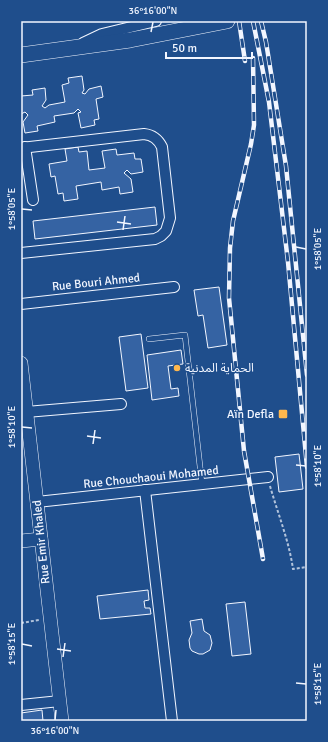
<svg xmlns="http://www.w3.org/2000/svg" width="328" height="742" font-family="Signika,'Noto Sans Arabic',sans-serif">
  <rect width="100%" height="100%" fill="#1f4e8c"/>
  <g fill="#3563a3" stroke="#f2f6ff">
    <polygon points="82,76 84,90 82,93 85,94 89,89 101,86 103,97 96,99 99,119 94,120 95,125 81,128 78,113 81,112 78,109 74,113 54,116 55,122 37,126 38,131 25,133 23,122 28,115 25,112 21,114 21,96 33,95 32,90 45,88 46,100 42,106 45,108 49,105 65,102 62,85 69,83 68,78"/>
    <polygon points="78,147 79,152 87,151 89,170 105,168 102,151 116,149 117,155 134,153 135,159 141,159 143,172 131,174 127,170 124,173 131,179 133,192 120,194 119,187 102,190 101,182 76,186 78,199 64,201 63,193 58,194 55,176 51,177 49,164 67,161 65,149"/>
    <polygon points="155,207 157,225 35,239 33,221"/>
    <polygon points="219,287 227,345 208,348 203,315 198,316 194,290"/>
    <polygon points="141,334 148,388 126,391 119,337"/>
    <polygon points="181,350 183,364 168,366 171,389 178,388 179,396 152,400 147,355"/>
    <polygon points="299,454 303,489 279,492 275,457"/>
    <polygon points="148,590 149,600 144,601 145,608 150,608 151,614 100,619 97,596"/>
    <polygon points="245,602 251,654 232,656 226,604"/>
    <polygon points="202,619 204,631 210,635 212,643 210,650 203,654 199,654 192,651 190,648 189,640 192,633 190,621"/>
    <polygon points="42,710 43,721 21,721 21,713"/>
  </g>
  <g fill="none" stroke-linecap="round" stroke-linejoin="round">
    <defs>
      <polyline id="service" points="149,339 185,335 202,484"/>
      <g id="minor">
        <polyline points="83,43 102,34 156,21"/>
        <polyline points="25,147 33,200"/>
        <path d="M 21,148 L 144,134 C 153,135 158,139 162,147 L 170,218 L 166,231 L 161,236 L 155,239 L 21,253"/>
        <polyline points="21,304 174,287"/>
        <polyline points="26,412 121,404"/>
        <polyline points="145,490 172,721"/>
        <polyline points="37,502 268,477"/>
        <polyline points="21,705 60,701"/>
      </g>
      <g id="tertiary">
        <polyline points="21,363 62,721"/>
        <polyline points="21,541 41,539"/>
      </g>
      <polyline id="secondary" points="21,55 130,40 227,21"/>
    </defs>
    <use href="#service" stroke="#f2f6ff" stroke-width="6"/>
    <use href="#minor" stroke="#f2f6ff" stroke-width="12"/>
    <use href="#tertiary" stroke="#f2f6ff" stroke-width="14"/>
    <use href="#secondary" stroke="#f2f6ff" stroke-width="16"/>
    <g stroke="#b3c4dc" stroke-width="2" stroke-dasharray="3 2" stroke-linecap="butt">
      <path d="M 270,486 C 278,514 289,541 293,569 L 307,567"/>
      <polyline points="21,623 39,620"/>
    </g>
    <use href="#service" stroke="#1f4e8c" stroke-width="5"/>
    <use href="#minor" stroke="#1f4e8c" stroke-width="10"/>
    <use href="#tertiary" stroke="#1f4e8c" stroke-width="13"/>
    <use href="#secondary" stroke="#1f4e8c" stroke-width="15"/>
    <defs>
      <g id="rail">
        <polyline points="239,21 245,61"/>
        <polyline points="253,21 269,102 288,262 307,467"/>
        <polyline points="261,21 266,42 286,166 307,375"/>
        <polyline points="253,58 254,125 251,144 233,221 230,248 229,298 244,451 263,559"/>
      </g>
    </defs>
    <use href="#rail" stroke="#f2f6ff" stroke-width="4.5"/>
    <use href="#rail" stroke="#1f4e8c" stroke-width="3" stroke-dasharray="9" stroke-linecap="butt"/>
  </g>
  <path fill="none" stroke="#f2f6ff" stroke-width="1.5" d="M 151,32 L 153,22M 22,209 L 32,210M 117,222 L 131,224M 123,230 L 125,216M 296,247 L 306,249M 22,427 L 32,428M 87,436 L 101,438M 93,444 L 95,430M 296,465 L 306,466M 22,644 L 32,646M 57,649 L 71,651M 63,657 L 65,643M 296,683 L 306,684M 55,720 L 56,710"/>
  <g fill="#ffb74d" stroke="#1f4e8c" stroke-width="1.5">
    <circle cx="177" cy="368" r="4"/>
    <rect x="278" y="409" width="10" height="10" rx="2"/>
  </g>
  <g text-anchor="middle" stroke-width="3" stroke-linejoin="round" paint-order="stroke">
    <g font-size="12" fill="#f2f6ff" stroke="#1f4e8c">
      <text transform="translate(96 282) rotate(-6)" y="4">Rue Bouri Ahmed</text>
      <text transform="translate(151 477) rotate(-6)" y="4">Rue Chouchaoui Mohamed</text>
      <text transform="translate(41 542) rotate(-96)" y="4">Rue Emir Khaled</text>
    </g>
    <g font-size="12" fill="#f2f6ff" stroke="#1f4e8c" text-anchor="start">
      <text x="185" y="372">الحماية المدنية</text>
      <text x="274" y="418" text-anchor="end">Aïn Defla</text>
    </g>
  </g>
  <rect width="328" height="742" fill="none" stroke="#1f4e8c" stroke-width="44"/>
  <path d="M166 52v6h86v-6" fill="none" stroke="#f2f6ff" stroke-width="2"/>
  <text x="172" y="52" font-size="12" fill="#f2f6ff" stroke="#1f4e8c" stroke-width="3" paint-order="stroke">50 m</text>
  <rect x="22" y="22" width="284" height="698" fill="none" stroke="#f2f6ff" stroke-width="1.5"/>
  <g font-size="10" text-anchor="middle" fill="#f2f6ff">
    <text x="153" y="14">36°16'00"N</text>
    <text transform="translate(11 209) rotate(-90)" y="4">1°58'05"E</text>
    <text transform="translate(317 249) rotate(-90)" y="4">1°58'05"E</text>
    <text transform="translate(11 427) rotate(-90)" y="4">1°58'10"E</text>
    <text transform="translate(317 466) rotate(-90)" y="4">1°58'10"E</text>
    <text transform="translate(11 644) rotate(-90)" y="4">1°58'15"E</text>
    <text transform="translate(317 684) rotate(-90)" y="4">1°58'15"E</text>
    <text x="55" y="734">36°16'00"N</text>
  </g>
</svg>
